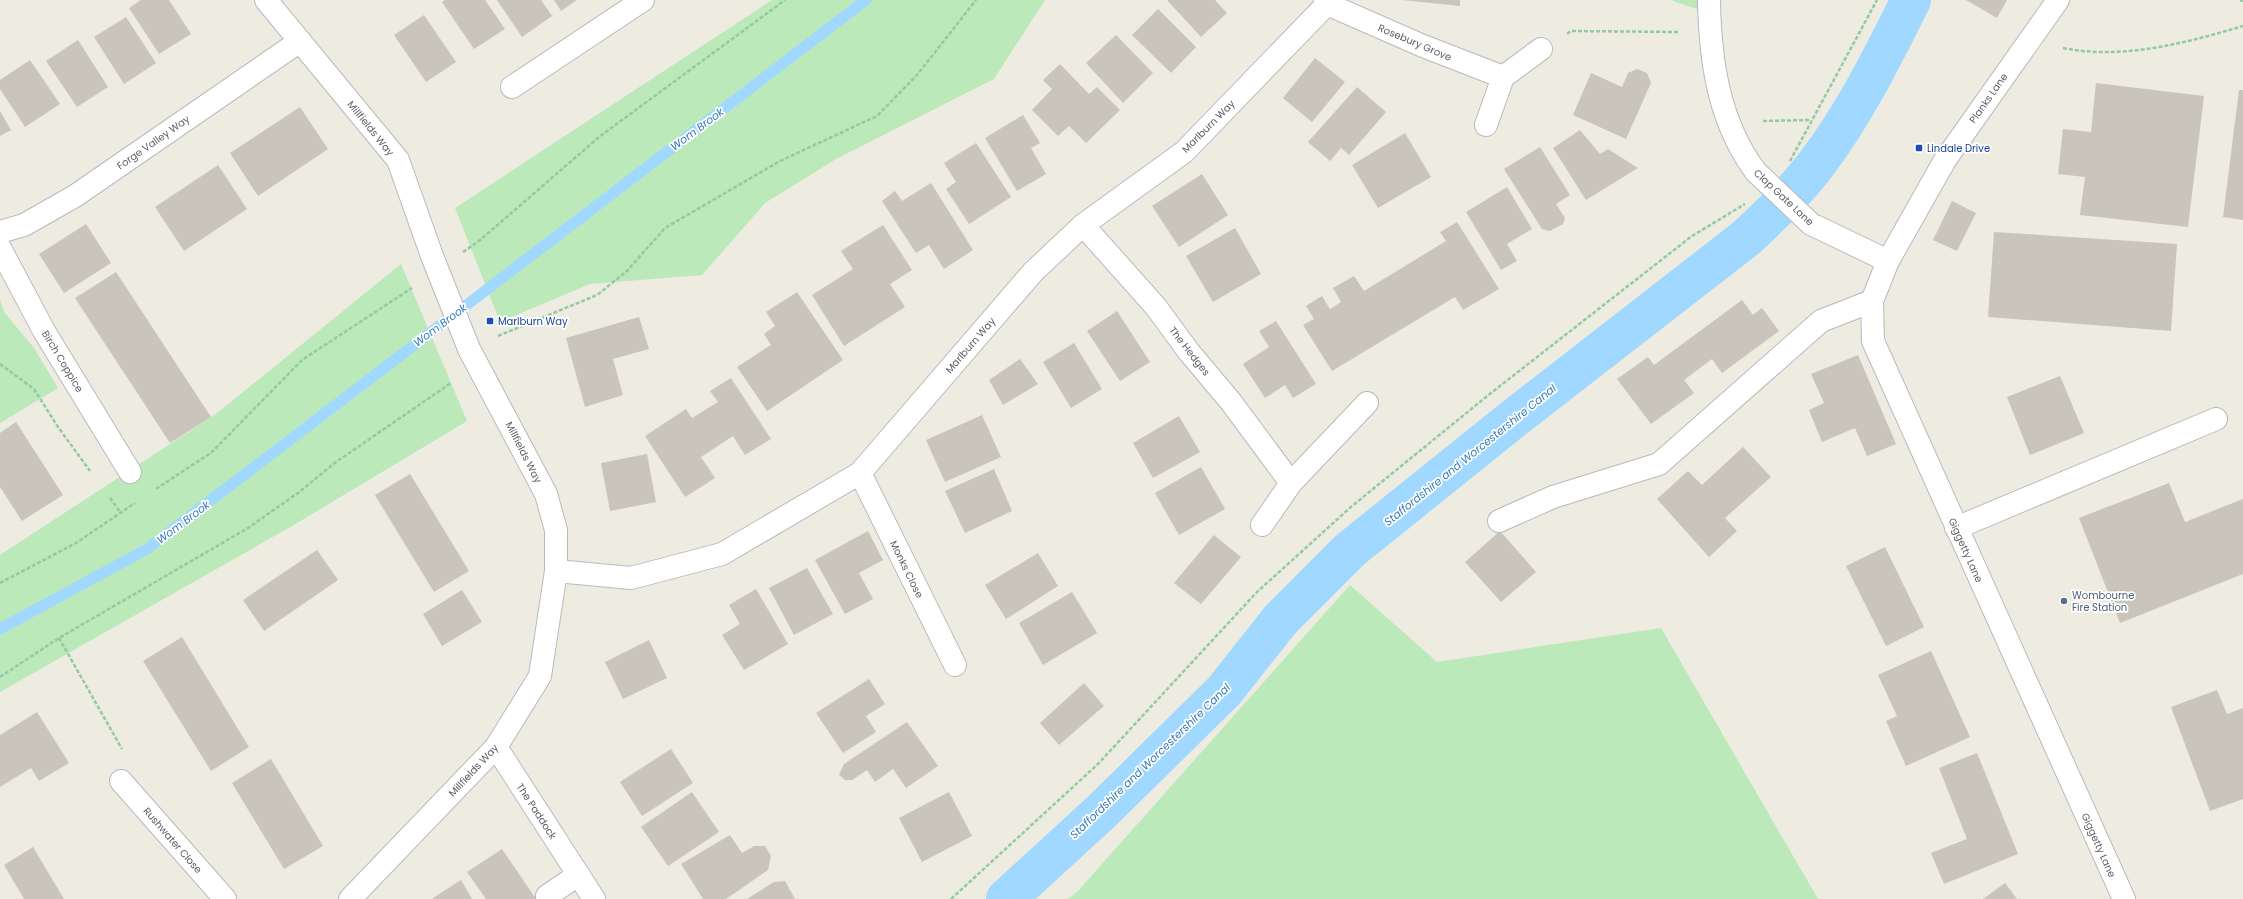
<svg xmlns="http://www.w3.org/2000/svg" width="2243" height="899" font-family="Poppins,sans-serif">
  <rect width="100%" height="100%" fill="#eeebe0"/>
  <g fill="#bbe9ba">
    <polygon points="772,0 1045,0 994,79 836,159 765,203 702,275 590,284 500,322 455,208"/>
    <polygon points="1673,0 1701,0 1700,10 1673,1"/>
    <polygon points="401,264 467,421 292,526 0,692 0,555 216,414"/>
    <polygon points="0,300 4,312 34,348 58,388 0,423"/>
    <polygon points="1350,585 1437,662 1661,628 1818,899 1068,899 1078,891"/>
  </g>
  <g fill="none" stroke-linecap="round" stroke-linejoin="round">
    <polyline stroke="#a0d8ff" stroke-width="11" points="0,629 147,549 866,0"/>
    <path stroke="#a0d8ff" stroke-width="40" d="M 1006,899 L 1102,811 L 1224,691 L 1281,619 L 1350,550 L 1513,419 L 1746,238 C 1771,215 1797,190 1817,163 C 1855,113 1883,56 1911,0"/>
  </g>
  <g fill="#c9c5bd">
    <polygon points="141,0 169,0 191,34 159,54 129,8"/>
    <polygon points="445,0 485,0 505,29 474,49 442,2"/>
    <polygon points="497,0 541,0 552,16 522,37"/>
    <polygon points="554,0 577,0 561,11"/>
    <polygon points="1167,0 1215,0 1227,13 1201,37"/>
    <polygon points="1402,0 1460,0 1460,6"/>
    <polygon points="1966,0 2007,0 1997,18"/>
    <polygon points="1158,9 1196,47 1171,73 1132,35"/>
    <polygon points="424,15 456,62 426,82 394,35"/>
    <polygon points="126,17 156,63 124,84 94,37"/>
    <polygon points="1116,35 1153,73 1123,103 1086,63"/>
    <polygon points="78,40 108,87 77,107 46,61"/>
    <polygon points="1315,58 1345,82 1312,122 1283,98"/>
    <polygon points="30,60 60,104 25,127 0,89 0,80"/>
    <polygon points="1060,64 1089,94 1097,87 1120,110 1086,143 1069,126 1058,136 1032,110 1052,89 1043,80"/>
    <polygon points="1637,69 1647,73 1651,83 1626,139 1573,115 1591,73 1622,87 1628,73"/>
    <polygon points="2096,83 2204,96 2188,227 2080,215 2085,177 2058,174 2063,129 2091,132"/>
    <polygon points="1357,87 1386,112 1349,155 1341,148 1330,161 1308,142"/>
    <polygon points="2239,90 2243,90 2243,220 2223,217"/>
    <polygon points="300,107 328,149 258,196 230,153"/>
    <polygon points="0,111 11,130 0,136"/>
    <polygon points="1023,115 1040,143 1031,148 1046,174 1017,191 985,138"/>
    <polygon points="1580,130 1600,154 1608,149 1638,168 1586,200 1553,148"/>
    <polygon points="1405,133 1431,177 1378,208 1352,165"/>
    <polygon points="976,143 1011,197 969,224 946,189 956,182 944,163"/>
    <polygon points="1540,147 1570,195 1556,204 1565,218 1563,224 1550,231 1542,229 1504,169"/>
    <polygon points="218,165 247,209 184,251 155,207"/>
    <polygon points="1202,174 1228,215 1179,247 1152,206"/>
    <polygon points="931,183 973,250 944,269 929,245 916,253 882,201 895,191 902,201"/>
    <polygon points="1507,187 1532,229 1507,244 1517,261 1501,270 1466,212"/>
    <polygon points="1952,201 1976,213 1957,251 1933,240"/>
    <polygon points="1457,222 1499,289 1463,310 1455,297 1332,371 1303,325 1314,319 1306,306 1322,296 1330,309 1341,302 1333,288 1354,276 1364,291 1446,241 1440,232"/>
    <polygon points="86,224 111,263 64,293 39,254"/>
    <polygon points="883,225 912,270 890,284 905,307 844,346 812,295 853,269 841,251"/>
    <polygon points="1235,228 1261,274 1213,302 1186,256"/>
    <polygon points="1994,232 2177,244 2171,331 1988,317"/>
    <polygon points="116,272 211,417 170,443 75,298"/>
    <polygon points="797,292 843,360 767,411 737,367 771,345 764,334 775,326 766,312"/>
    <polygon points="1742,300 1753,315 1762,308 1779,331 1722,373 1712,359 1684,380 1694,393 1651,424 1617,379 1648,357 1654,365"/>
    <polygon points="1117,311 1150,362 1120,381 1087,331"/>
    <polygon points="639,317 649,349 613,359 623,395 585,407 566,338"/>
    <polygon points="1276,321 1316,384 1293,398 1285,385 1265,398 1243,364 1269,347 1259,331"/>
    <polygon points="1074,343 1102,389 1071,408 1043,362"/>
    <polygon points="1858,355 1896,444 1867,456 1855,428 1822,442 1809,410 1824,403 1811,374"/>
    <polygon points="1020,359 1038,384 1003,405 989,380"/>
    <polygon points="2060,376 2084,433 2030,455 2007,397"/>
    <polygon points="731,378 771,439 745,455 733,436 701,457 715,478 685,497 645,436 686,409 692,418 718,402 710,391"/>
    <polygon points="982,415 1001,457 945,482 926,440"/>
    <polygon points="1179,416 1200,452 1153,478 1133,443"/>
    <polygon points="16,422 63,495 22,521 0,487 0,433"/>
    <polygon points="1743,447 1771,477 1725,518 1737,531 1709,557 1657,499 1688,471 1702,485"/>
    <polygon points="647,454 656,502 610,511 601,463"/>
    <polygon points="1201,467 1225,509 1179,535 1155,493"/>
    <polygon points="994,469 1012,511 965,533 945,491"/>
    <polygon points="410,474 469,571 434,592 375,495"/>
    <polygon points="2169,483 2185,522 2243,499 2243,574 2120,623 2079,518"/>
    <polygon points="868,531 883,560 859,573 873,599 845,614 815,560"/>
    <polygon points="1500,531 1536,572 1501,602 1465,562"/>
    <polygon points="1214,535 1241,557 1201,604 1174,583"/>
    <polygon points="1885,547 1924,627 1886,646 1846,566"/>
    <polygon points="317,550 338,580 264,631 243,600"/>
    <polygon points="1038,553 1058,586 1006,619 985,585"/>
    <polygon points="807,568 833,614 794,635 769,588"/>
    <polygon points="756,589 788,644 744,670 722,635 740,624 729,605"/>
    <polygon points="462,590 482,622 442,646 423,614"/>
    <polygon points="1072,592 1097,633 1043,665 1019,623"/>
    <polygon points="182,637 249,747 211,771 143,661"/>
    <polygon points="649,640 667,678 623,699 605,662"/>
    <polygon points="1931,651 1970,737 1906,766 1886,721 1897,716 1878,675"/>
    <polygon points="869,679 885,704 866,716 876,732 843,753 816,713"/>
    <polygon points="1084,683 1104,706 1059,745 1040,723"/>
    <polygon points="2217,690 2227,714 2243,708 2243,799 2210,811 2171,707"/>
    <polygon points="37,712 69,763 39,781 31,768 0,787 0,735"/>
    <polygon points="907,722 938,766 906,788 893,769 875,782 867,770 852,780 845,780 839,775 844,764"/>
    <polygon points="671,749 693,783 642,816 620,782"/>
    <polygon points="1977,753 2018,854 1944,884 1931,853 1967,839 1939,768"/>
    <polygon points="271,759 323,846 284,869 232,783"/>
    <polygon points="692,792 719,832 668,866 641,827"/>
    <polygon points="949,792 972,836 922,862 899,818"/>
    <polygon points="730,835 742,853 754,846 765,846 771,856 768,870 726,899 703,899 681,864"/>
    <polygon points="33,847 64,899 24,899 4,865"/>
    <polygon points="502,849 536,899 486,899 467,872"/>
    <polygon points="461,880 472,899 434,899 433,898"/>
    <polygon points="785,881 795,899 747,899 774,882"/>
    <polygon points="2005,883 2017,899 1983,899"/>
  </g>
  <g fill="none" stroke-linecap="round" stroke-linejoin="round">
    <defs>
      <g id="minor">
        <polyline points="266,0 398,160 432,256"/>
        <path d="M 1709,0 C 1710,61 1719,123 1756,172"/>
        <polyline points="2058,0 1945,160 1888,261 1872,301 1873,341 2124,899"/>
        <polyline points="1327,4 1423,46 1503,77"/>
        <polyline points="512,87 643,0"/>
        <polyline points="1486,125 1503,77 1541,49"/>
        <polyline points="1811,224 1888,261"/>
        <polyline points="1083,225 1156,307 1189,352 1231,402 1291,483"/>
        <polyline points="0,232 24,225 75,196 300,41"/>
        <polyline points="0,248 44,331 130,472"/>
        <polyline points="860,473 955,665"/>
        <polyline points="1499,521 1553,497 1659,464 1821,321 1872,301"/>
        <polyline points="1262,525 1291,483 1367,403"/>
        <polyline points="1956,528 2216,419"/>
        <polyline points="556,571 631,578 722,554 860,473 1033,272 1083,225 1184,152 1327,4 1325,0"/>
        <polyline points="496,747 594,899"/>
        <polyline points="121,781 225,899"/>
        <polyline points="547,896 578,875"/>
        <polyline points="350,899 496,747 540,676 556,571 556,530 546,494 469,349"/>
      </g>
    </defs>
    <use href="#minor" stroke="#b6babf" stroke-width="24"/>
    <g stroke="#92caa1" stroke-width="2.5" stroke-dasharray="4 2" stroke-linecap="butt">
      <polyline points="2240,0 2243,1"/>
      <polyline points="1567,34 1571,31 1679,32"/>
      <path d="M 2063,48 C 2122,60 2186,43 2243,26"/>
      <polyline points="1763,121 1810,120"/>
      <polyline points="1790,161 1877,0"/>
      <polyline points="463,252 479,241 599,137 785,0"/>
      <polyline points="498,336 597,295 627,271 665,228 780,161 877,116 917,75 976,0"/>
      <polyline points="0,364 34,389 58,427 90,471"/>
      <polyline points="156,489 212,452 302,360 412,288"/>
      <polyline points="110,498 121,513"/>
      <polyline points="0,583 76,543 135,503"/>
      <polyline points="59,638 122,749"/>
      <polyline points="0,677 59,638 248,528 298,493 336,462 451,383"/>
      <polyline points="951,899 1098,764 1257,592 1352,506 1491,393 1692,236 1745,204"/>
    </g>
    <use href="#minor" stroke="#fff" stroke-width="22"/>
    <defs>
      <g id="minor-bridge">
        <polyline points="1756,172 1811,224"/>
        <polyline points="432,256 469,349"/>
      </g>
    </defs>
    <use href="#minor-bridge" stroke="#b6babf" stroke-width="24" stroke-linecap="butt"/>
    <use href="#minor-bridge" stroke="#fff" stroke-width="22"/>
  </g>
  <g fill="#1a4fb4" stroke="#fff" stroke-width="1.5">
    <rect x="1915" y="144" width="8" height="8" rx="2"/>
    <rect x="486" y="317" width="8" height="8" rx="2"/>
  </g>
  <circle fill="#5c6f8a" stroke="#fff" stroke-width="1.5" cx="2064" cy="601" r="4"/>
  <g text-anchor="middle" stroke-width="3.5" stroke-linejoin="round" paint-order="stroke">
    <g font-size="10" fill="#595e63" stroke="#fff">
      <text transform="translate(1415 42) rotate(23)" y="4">Rosebury Grove</text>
      <text transform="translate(1988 98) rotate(-55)" y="4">Planks Lane</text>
      <text transform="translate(1208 126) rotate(-45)" y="4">Marlburn Way</text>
      <text transform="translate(371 128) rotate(51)" y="4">Millfields Way</text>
      <text transform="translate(153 142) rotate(-35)" y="4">Forge Valley Way</text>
      <text transform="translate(1784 197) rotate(43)" y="4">Clap Gate Lane</text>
      <text transform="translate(970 345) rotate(-49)" y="4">Marlburn Way</text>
      <text transform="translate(1190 351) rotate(52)" y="4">The Hedges</text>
      <text transform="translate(63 361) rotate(59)" y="4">Birch Coppice</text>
      <text transform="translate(524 452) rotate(63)" y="4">Millfields Way</text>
      <text transform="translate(1966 550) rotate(66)" y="4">Giggetty Lane</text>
      <text transform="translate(907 569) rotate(64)" y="4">Monks Close</text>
      <text transform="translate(473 770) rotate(-47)" y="4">Millfields Way</text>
      <text transform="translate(537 811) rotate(57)" y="4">The Paddock</text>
      <text transform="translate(173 840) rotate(49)" y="4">Rushwater Close</text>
      <text transform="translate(2099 845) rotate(66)" y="4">Giggetty Lane</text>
    </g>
    <g font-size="10" fill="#164399" stroke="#fff" text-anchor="start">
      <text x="1927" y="152">Lindale Drive</text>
      <text x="498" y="325">Marlburn Way</text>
    </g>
    <g font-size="10" fill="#4e5e75" stroke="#fff" text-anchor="start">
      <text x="2072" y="599">Wombourne<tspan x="2072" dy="12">Fire Station</tspan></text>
    </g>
    <g font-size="11" font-style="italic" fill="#3179bc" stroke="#fff">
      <text transform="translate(697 129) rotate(-37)" y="4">Wom Brook</text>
      <text transform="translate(440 325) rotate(-37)" y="4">Wom Brook</text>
      <text transform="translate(1470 455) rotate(-39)" y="4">Staffordshire and Worcestershire Canal</text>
      <text transform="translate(183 522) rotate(-37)" y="4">Wom Brook</text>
      <text transform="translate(1150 761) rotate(-44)" y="4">Staffordshire and Worcestershire Canal</text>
    </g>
  </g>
</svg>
